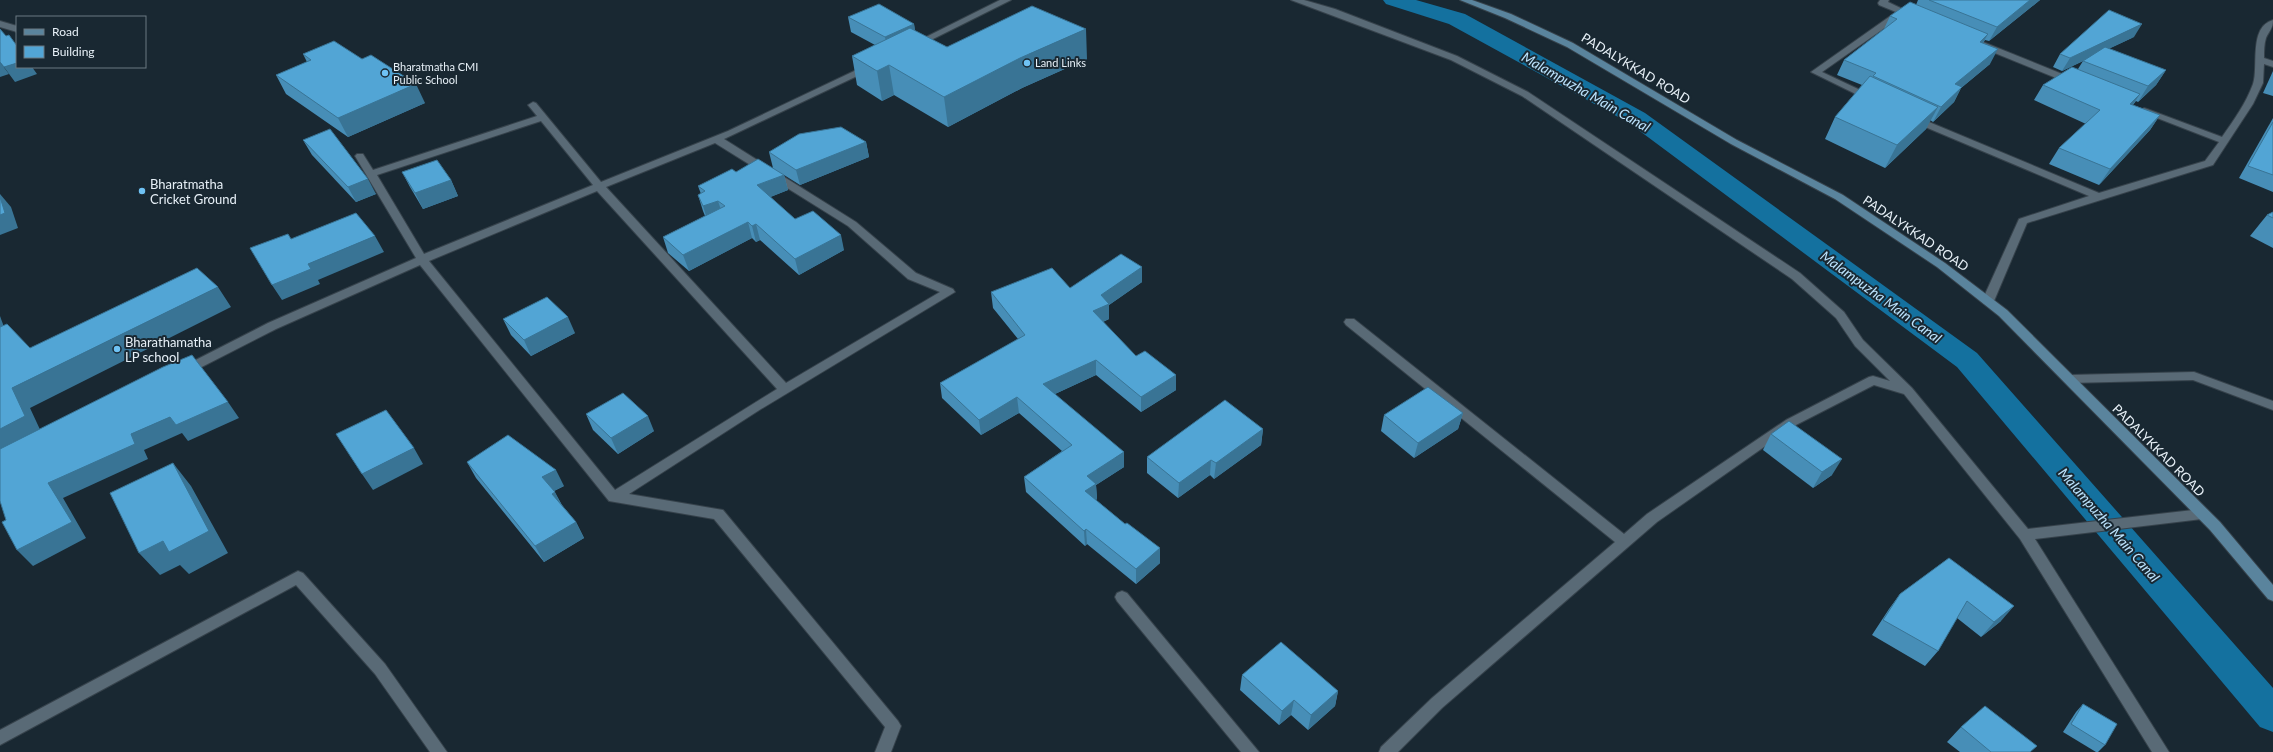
<svg xmlns="http://www.w3.org/2000/svg" width="2273" height="752" font-family="Lato,sans-serif">
  <rect width="100%" height="100%" fill="#192832"/>
  <g fill="none" stroke-linecap="round" stroke-linejoin="round">
    <polygon fill="#14719f" fill-rule="evenodd" points="1383,0 1416,0 1465,14 1645,113 1977,353 2273,688 2273,732 2260,727 1957,367 1629,123 1449,24 1386,4"/>
    <defs>
      <g id="street">
        <polygon points="1000,0 1011,0 917,47 911,47 910,45"/>
        <polygon points="1291,0 1304,0 1335,9 1457,56 1528,92 1800,273 1844,312 1863,340 1912,388 2028,529 2202,509 2207,510 2209,514 2207,518 2202,519 2035,539 2169,752 2152,752 2020,539 1904,394 1874,385 1794,426 1657,522 1442,708 1398,752 1379,752 1381,747 1432,698 1615,542 1346,325 1344,322 1346,319 1354,319 1624,534 1647,514 1786,420 1869,377 1873,376 1890,381 1855,346 1836,318 1792,279 1522,96 1451,60"/>
        <polygon points="1880,0 1889,0 1888,2 1911,13 1907,16 1903,15 1822,72 1875,97 1877,99 1872,102 1811,72 1896,12 1879,5 1878,3"/>
        <path d="M 2273,20 C 2273,29 2269,31 2266,38 C 2264,44 2264,51 2264,58 L 2273,61 L 2273,67 L 2264,64 L 2263,83 L 2253,104 L 2213,165 L 2027,223 L 1994,301 L 1992,304 L 1984,304 L 1982,301 L 2019,219 L 2089,196 L 1911,121 L 1911,117 L 1917,117 L 2099,193 L 2205,161 L 2219,142 L 2139,111 L 2144,108 L 2147,109 L 2222,137 C 2234,120 2246,103 2253,84 C 2259,67 2248,27 2273,20 Z"/>
        <polygon points="0,21 17,26 17,32 0,27"/>
        <polygon points="1983,42 2077,80 2079,82 2077,84 2071,84 1980,47 1979,45"/>
        <path d="M 869,64 L 874,67 L 872,69 L 724,139 L 856,222 L 916,273 L 953,289 L 955,292 L 761,409 L 629,494 L 723,510 L 898,721 L 901,726 L 891,752 L 875,752 L 885,727 L 714,519 L 609,501 L 420,265 L 276,329 L 188,374 L 184,375 L 178,371 L 180,368 L 268,323 L 416,258 L 355,156 L 357,154 L 363,154 L 373,170 L 537,116 L 528,105 L 533,102 L 536,103 L 601,182 L 728,131 ZM 541,121 L 593,185 L 424,254 L 377,175 ZM 715,143 L 848,226 L 908,279 L 940,292 L 786,383 L 606,187 ZM 597,191 L 777,389 L 615,490 L 429,261 Z"/>
        <polygon points="2194,372 2273,401 2273,410 2193,380 2069,383 2063,379 2069,375"/>
        <polygon points="298,571 303,573 385,664 447,752 430,752 375,674 296,585 0,745 0,730"/>
        <polygon points="1122,591 1127,593 1259,752 1241,752 1117,601 1115,597 1117,593"/>
      </g>
      <polygon id="secondary" points="1460,0 1472,0 1511,14 1573,43 1737,140 1843,195 1945,263 2007,310 2220,522 2273,585 2273,601 2268,599 2210,530 1999,316 1937,267 1835,199 1731,144 1567,47 1505,18"/>
    </defs>
    <use href="#street" stroke="#36424b" stroke-width="2"/>
    <use href="#secondary" stroke="#36424b" stroke-width="2"/>
    <use href="#street" fill="#596a76" fill-rule="evenodd"/>
    <use href="#secondary" fill="#5a849d" fill-rule="evenodd"/>
  </g>
  <g fill="#478eb7">
    <polygon points="1918,0 2040,0 1989,41 1985,40 1983,43 1990,64 1961,88 1954,102 1933,122 1930,120 1926,129 1885,168 1825,139 1835,117 1862,85 1837,75 1844,60 1884,29 1890,16 1916,5"/>
    <polygon points="848,17 914,24 915,31 947,47 1087,59 1022,88 948,127 894,95 882,101 857,85 852,56 875,45 851,32"/>
    <polygon points="2134,37 2108,49 2166,70 2156,85 2138,102 2136,101 2133,105 2160,115 2150,130 2099,185 2049,164 2059,148 2086,124 2034,100 2043,85 2078,69 2083,61 2062,71 2053,67 2060,54"/>
    <polygon points="303,54 425,103 348,137 286,94 276,75 307,62"/>
    <polygon points="2273,71 2273,96 2263,93"/>
    <polygon points="2273,118 2273,192 2239,178"/>
    <polygon points="303,140 376,194 356,202 312,155"/>
    <polygon points="866,142 869,157 800,185 784,175 788,190 770,197 795,219 844,250 799,275 760,240 756,242 752,238 689,271 668,253 663,237 705,216 703,211 698,195 701,194 698,186 736,172 773,168 769,152"/>
    <polygon points="402,172 451,180 458,196 423,209 410,187"/>
    <polygon points="2273,212 2273,248 2250,236 2267,215"/>
    <polygon points="1142,267 1142,282 1109,305 1109,319 1103,322 1136,356 1176,375 1176,390 1141,412 1096,375 1055,394 1124,467 1096,485 1097,499 1096,500 1125,524 1160,548 1160,563 1136,584 1087,544 1085,546 1026,492 1024,477 1062,451 1019,413 981,435 942,398 940,383 1018,339 993,308 991,292 1070,288"/>
    <polygon points="503,319 575,333 531,356 511,335"/>
    <polygon points="1463,413 1458,429 1414,458 1381,431 1384,415"/>
    <polygon points="586,414 654,431 618,454 593,430"/>
    <polygon points="1263,429 1261,445 1214,479 1210,475 1178,498 1147,473 1147,457"/>
    <polygon points="1771,434 1832,475 1813,488 1763,450"/>
    <polygon points="467,462 564,486 554,491 562,505 576,522 584,538 544,562 476,478"/>
    <polygon points="1949,558 2001,621 1981,637 1957,618 1938,651 1925,666 1872,635 1889,609 1900,594"/>
    <polygon points="1242,675 1338,691 1335,706 1308,730 1291,715 1279,725 1240,690"/>
    <polygon points="2083,704 2105,745 2098,752 2096,752 2063,732 2076,712"/>
    <polygon points="1961,727 2031,752 1960,752 1947,742"/>
  </g>
  <g fill="#397495">
    <polygon points="2030,0 2040,0 1989,41 1997,27"/>
    <polygon points="914,24 916,38 887,51 885,37"/>
    <polygon points="2142,24 2134,37 2062,71 2070,58"/>
    <polygon points="1086,29 1087,59 1022,88 948,127 944,97 1020,58"/>
    <polygon points="1988,34 1980,48 1980,42"/>
    <polygon points="1998,49 1990,64 1961,88 1954,102 1933,122 1941,107 1955,84"/>
    <polygon points="0,62 9,74 0,77"/>
    <polygon points="17,63 17,67 32,67 37,74 15,82 4,67"/>
    <polygon points="889,65 894,95 882,101 877,71"/>
    <polygon points="2166,70 2156,85 2138,102 2148,86"/>
    <polygon points="416,84 425,103 348,137 338,118"/>
    <polygon points="2140,94 2130,109 2130,104"/>
    <polygon points="1938,107 1926,129 1885,168 1897,145"/>
    <polygon points="2160,115 2150,130 2099,185 2110,169"/>
    <polygon points="866,142 869,157 800,185 796,170"/>
    <polygon points="784,175 788,190 761,201 757,185"/>
    <polygon points="368,179 376,194 356,202 348,187"/>
    <polygon points="451,180 458,196 423,209 415,193"/>
    <polygon points="0,194 11,207 18,228 0,235"/>
    <polygon points="718,201 723,216 708,222 703,206"/>
    <polygon points="748,222 752,238 689,271 683,255"/>
    <polygon points="756,224 760,240 756,242 752,226"/>
    <polygon points="841,235 844,250 799,275 795,259"/>
    <polygon points="375,236 384,252 318,280 320,284 282,300 272,285 308,264"/>
    <polygon points="1142,267 1142,282 1109,305 1109,319 1093,326 1093,311 1101,295"/>
    <polygon points="218,287 231,307 30,408 43,436 0,458 0,429 12,388"/>
    <polygon points="0,316 12,349 0,335"/>
    <polygon points="568,317 575,333 531,356 524,340"/>
    <polygon points="1096,360 1096,375 1044,399 1043,384"/>
    <polygon points="1176,375 1176,390 1141,412 1141,397"/>
    <polygon points="1017,397 1019,413 981,435 979,420"/>
    <polygon points="228,402 239,418 188,441 182,433 144,450 148,459 63,498 86,538 33,566 17,550 48,483 131,434 170,417"/>
    <polygon points="1463,413 1458,429 1414,458 1418,443"/>
    <polygon points="648,416 654,431 618,454 611,438"/>
    <polygon points="1263,429 1261,445 1214,479 1216,463"/>
    <polygon points="414,448 423,464 373,490 362,474"/>
    <polygon points="1124,452 1124,467 1096,485 1097,499 1086,506 1085,491 1087,476"/>
    <polygon points="1842,459 1832,475 1813,488 1822,472"/>
    <polygon points="1211,460 1210,475 1178,498 1179,483"/>
    <polygon points="173,463 191,486 228,553 189,574 180,565 160,575 139,553"/>
    <polygon points="556,470 564,486 550,493 542,477"/>
    <polygon points="555,492 563,508 552,494"/>
    <polygon points="576,522 584,538 544,562 535,546"/>
    <polygon points="1086,529 1087,544 1085,546 1084,531"/>
    <polygon points="1160,548 1160,563 1136,584 1136,569"/>
    <polygon points="2014,606 2001,621 1981,637 1994,622"/>
    <polygon points="1338,691 1335,706 1308,730 1311,715"/>
    <polygon points="1294,700 1291,715 1279,725 1282,711"/>
  </g>
  <g fill="#52a5d5" stroke="#397495">
    <polygon points="1929,0 2030,0 1997,27"/>
    <polygon points="1910,2 1988,34 1980,42 1998,49 1955,84 1962,87 1941,107 1873,76 1876,73 1844,60 1897,19 1890,16"/>
    <polygon points="879,4 914,24 885,37 848,17"/>
    <polygon points="1032,6 1086,29 1020,58 944,97 889,65 877,71 852,56 910,28 947,47"/>
    <polygon points="2109,10 2142,24 2070,58 2060,54"/>
    <polygon points="0,29 6,36 9,35 17,46 17,63 4,67 0,62"/>
    <polygon points="334,41 362,59 371,55 416,84 338,118 276,75 311,60 303,54"/>
    <polygon points="2105,47 2166,70 2148,86 2083,61"/>
    <polygon points="2072,67 2140,94 2130,104 2160,115 2110,169 2059,148 2100,110 2043,85"/>
    <polygon points="1870,76 1938,107 1897,145 1835,117"/>
    <polygon points="2273,122 2273,175 2248,166"/>
    <polygon points="841,127 866,142 796,170 769,152 799,134"/>
    <polygon points="330,129 368,179 348,187 303,140"/>
    <polygon points="758,159 784,175 757,185 795,219 813,211 841,235 795,259 756,224 752,226 748,222 683,255 663,237 725,206 718,201 703,206 698,195 705,191 698,186 732,169 736,172"/>
    <polygon points="437,160 451,180 415,193 402,172"/>
    <polygon points="0,197 5,213 0,215"/>
    <polygon points="2273,212 2273,218 2267,215"/>
    <polygon points="356,213 375,236 308,264 311,269 272,285 250,248 288,234 291,239"/>
    <polygon points="1121,254 1142,267 1101,295 1109,304 1093,311 1136,356 1145,351 1176,375 1141,397 1096,360 1043,384 1124,452 1087,476 1096,484 1085,491 1125,524 1127,523 1160,548 1136,569 1086,529 1084,531 1024,477 1072,445 1017,397 979,420 940,383 1025,335 991,292 1052,268 1070,288"/>
    <polygon points="197,268 218,287 12,388 25,416 0,429 0,327 7,324 30,348"/>
    <polygon points="547,297 568,317 524,340 503,319"/>
    <polygon points="192,355 228,402 176,425 170,417 131,434 135,444 48,483 72,522 17,550 2,522 6,520 0,501 0,449 163,367"/>
    <polygon points="1428,387 1463,413 1418,443 1384,415"/>
    <polygon points="623,393 648,416 611,438 586,414"/>
    <polygon points="1225,400 1263,429 1216,463 1211,460 1179,483 1147,457"/>
    <polygon points="386,410 414,448 362,474 336,434"/>
    <polygon points="1789,421 1842,459 1822,472 1771,434"/>
    <polygon points="508,435 556,470 542,477 555,492 552,494 576,522 535,546 467,462"/>
    <polygon points="173,463 209,531 169,552 163,541 139,553 110,493"/>
    <polygon points="1949,558 2014,606 1994,622 1967,601 1938,651 1883,620 1900,594"/>
    <polygon points="1281,642 1338,691 1311,715 1294,700 1282,711 1242,675"/>
    <polygon points="2083,704 2117,724 2105,745 2071,724"/>
    <polygon points="1985,706 2037,746 2030,752 1991,752 1961,727"/>
  </g>
  <g fill="#6fc2f4" stroke="#192832" stroke-width="1.5">
    <circle cx="1027" cy="63" r="4"/>
    <circle cx="385" cy="73" r="4"/>
    <circle cx="142" cy="191" r="4"/>
    <circle cx="117" cy="349" r="4"/>
  </g>
  <g text-anchor="middle" stroke-width="4" stroke-linejoin="round" paint-order="stroke">
    <g font-size="11" fill="#e7f0f7" stroke="#192832" text-anchor="start">
      <text x="1035" y="67">Land Links</text>
      <text x="393" y="71">Bharatmatha CMI<tspan x="393" dy="13">Public School</tspan></text>
    </g>
    <g font-size="13" fill="#e7f0f7" stroke="#192832">
      <text transform="translate(1636 68) rotate(31)" y="5">PADALYKKAD ROAD</text>
      <text transform="translate(1916 233) rotate(34)" y="5">PADALYKKAD ROAD</text>
      <text transform="translate(2159 450) rotate(45)" y="5">PADALYKKAD ROAD</text>
    </g>
    <g font-size="13" fill="#e7f0f7" stroke="#192832" text-anchor="start">
      <text x="150" y="189">Bharatmatha<tspan x="150" dy="15">Cricket Ground</tspan></text>
      <text x="125" y="347">Bharathamatha<tspan x="125" dy="15">LP school</tspan></text>
    </g>
    <g font-size="14" font-style="italic" fill="#bce3fd" stroke="#192832">
      <text transform="translate(1586 92) rotate(30)" y="5">Malampuzha Main Canal</text>
      <text transform="translate(1881 297) rotate(36)" y="5">Malampuzha Main Canal</text>
      <text transform="translate(2109 525) rotate(49)" y="5">Malampuzha Main Canal</text>
    </g>
  </g>
  <rect x="16" y="16" width="130" height="52" fill="#192832" stroke="#6b7881"/>
  <rect x="24" y="29" width="20" height="6" fill="#5a849d" stroke="#6b7881"/>
  <text x="52" y="36" font-size="12" fill="#e7f0f7">Road</text>
  <rect x="24" y="46" width="20" height="12" fill="#52a5d5" stroke="#6b7881"/>
  <text x="52" y="56" font-size="12" fill="#e7f0f7">Building</text>
</svg>
